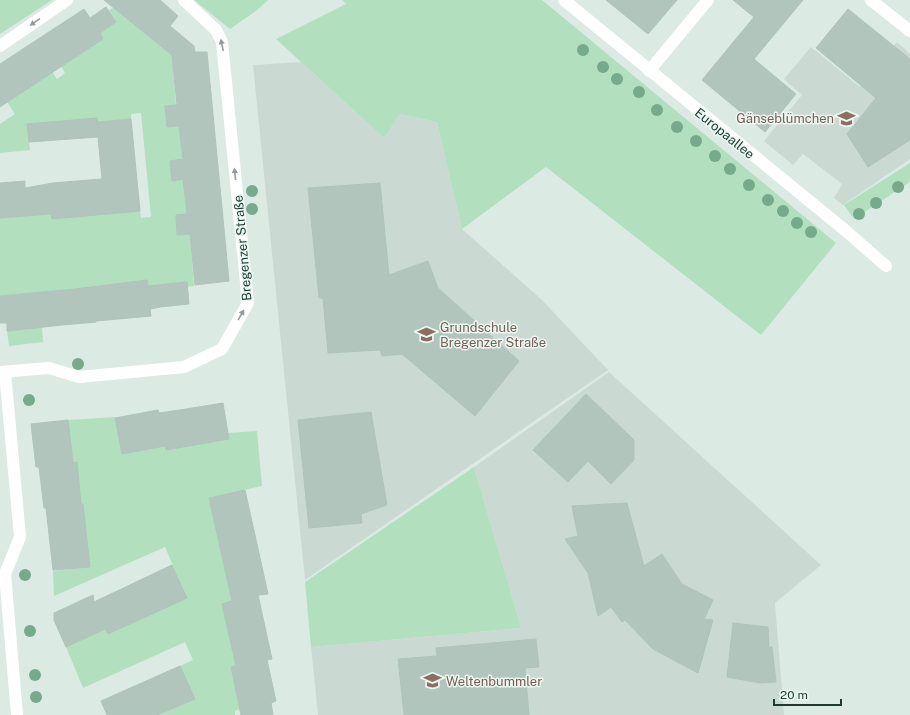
<svg xmlns="http://www.w3.org/2000/svg" width="910" height="715" font-family="'Public Sans',sans-serif">
  <rect width="100%" height="100%" fill="#dceae4"/>
  <g fill="#cadad3">
    <polygon points="897,42 910,54 910,159 843,205 834,198 842,184 803,154 793,165 764,141 802,95 784,79 811,47 860,87"/>
    <polygon points="301,62 384,138 400,114 437,122 462,229 541,299 608,370 305,580 253,65"/>
    <polygon points="609,372 821,565 775,603 784,715 318,715 311,647 521,628 474,467"/>
  </g>
  <g fill="#b2dfbe">
    <polygon points="0,0 52,0 0,34"/>
    <polygon points="194,0 268,0 256,11 230,29"/>
    <polygon points="342,0 542,0 836,243 761,335 546,167 462,229 437,122 400,114 384,138 276,39 346,4"/>
    <polygon points="117,6 131,21 156,42 178,33 185,38 186,43 175,55 172,56 176,105 165,107 167,127 179,126 183,159 170,161 172,180 183,179 187,214 179,215 180,224 176,225 177,235 190,234 194,286 178,288 167,284 148,286 147,280 114,284 114,288 75,289 0,296 0,218 51,213 52,219 140,210 141,218 151,217 141,113 131,114 131,119 97,122 27,125 30,150 0,153 0,124 15,114 7,102 50,69 57,79 65,73 61,66 103,39 100,33 116,22 109,10"/>
    <polygon points="910,163 910,182 854,219 844,205"/>
    <polygon points="42,327 43,342 9,346 7,331"/>
    <polygon points="115,417 122,454 165,446 166,450 229,439 228,433 257,431 262,486 209,498 232,601 222,604 236,666 231,668 240,709 235,711 235,715 157,715 195,699 180,666 193,660 185,642 83,688 66,647 105,629 108,634 187,598 165,547 54,596 53,571 90,567 83,505 81,504 77,463 73,463 68,420"/>
    <polygon points="474,467 521,628 311,647 305,582"/>
  </g>
  <g fill="#b1c5bd" stroke="#aec4bb">
    <polygon points="104,0 160,0 178,16 170,26 194,46 195,52 207,52 229,281 195,285 190,234 177,235 176,215 187,214 183,179 172,181 170,161 183,159 179,126 167,127 165,106 177,105 172,55"/>
    <polygon points="606,0 677,0 648,34"/>
    <polygon points="733,0 803,0 754,59 796,94 765,132 702,80 754,17"/>
    <polygon points="106,7 116,22 100,33 103,39 0,107 0,64 84,9 90,18"/>
    <polygon points="848,9 910,59 910,140 868,167 847,134 876,98 816,48"/>
    <polygon points="97,118 98,127 97,122 131,119 140,211 52,219 51,214 0,218 0,183 25,181 25,188 53,183 102,179 98,137 29,142 27,124"/>
    <polygon points="380,183 389,275 428,261 438,288 519,361 475,416 402,354 382,356 380,350 328,353 323,298 319,298 308,188"/>
    <polygon points="147,280 148,286 187,282 189,304 160,307 150,309 151,316 96,321 96,322 62,325 7,331 7,323 0,323 0,296 75,289"/>
    <polygon points="586,394 634,440 634,460 611,484 588,461 568,482 533,450"/>
    <polygon points="223,403 229,439 166,450 165,446 122,454 115,418 158,410 159,413 180,410"/>
    <polygon points="371,412 387,505 361,514 362,523 309,528 298,420"/>
    <polygon points="68,420 73,463 77,462 81,504 83,504 90,567 53,570 46,508 44,508 39,467 36,467 31,424"/>
    <polygon points="245,490 268,594 258,595 272,659 267,660 276,701 271,703 273,715 241,715 231,667 236,666 222,604 232,601 209,498"/>
    <polygon points="627,503 644,566 662,554 682,584 713,600 704,619 713,620 698,673 653,649 625,620 622,622 611,607 598,616 588,573 565,539 578,536 574,517 572,506"/>
    <polygon points="172,565 187,598 108,634 105,629 66,647 54,620 54,613 93,595 94,602"/>
    <polygon points="733,623 768,627 769,647 772,647 776,682 760,683 727,677"/>
    <polygon points="536,639 539,667 525,668 529,715 404,715 398,659 437,656 436,648"/>
    <polygon points="180,666 195,699 157,715 107,715 101,701"/>
  </g>
  <g fill="none" stroke-linecap="round" stroke-linejoin="round">
    <g stroke="#fff" stroke-width="12">
      <polyline points="564,0 846,231 886,266"/>
      <polyline points="871,0 910,31"/>
      <polyline points="0,46 67,0"/>
      <polyline points="649,71 708,0"/>
      <polyline points="0,372 49,368 79,377 184,367 222,349 248,303 222,42 216,30 184,0"/>
      <polyline points="5,372 20,537 5,574 17,715"/>
    </g>
  </g>
  <g fill="#76aa8b">
    <circle cx="583" cy="50" r="6"/>
    <circle cx="603" cy="67" r="6"/>
    <circle cx="617" cy="79" r="6"/>
    <circle cx="639" cy="92" r="6"/>
    <circle cx="657" cy="110" r="6"/>
    <circle cx="677" cy="127" r="6"/>
    <circle cx="696" cy="141" r="6"/>
    <circle cx="715" cy="156" r="6"/>
    <circle cx="730" cy="169" r="6"/>
    <circle cx="749" cy="185" r="6"/>
    <circle cx="898" cy="187" r="6"/>
    <circle cx="252" cy="191" r="6"/>
    <circle cx="768" cy="200" r="6"/>
    <circle cx="876" cy="203" r="6"/>
    <circle cx="252" cy="209" r="6"/>
    <circle cx="783" cy="211" r="6"/>
    <circle cx="859" cy="214" r="6"/>
    <circle cx="797" cy="223" r="6"/>
    <circle cx="811" cy="232" r="6"/>
    <circle cx="78" cy="364" r="6"/>
    <circle cx="29" cy="400" r="6"/>
    <circle cx="25" cy="575" r="6"/>
    <circle cx="30" cy="631" r="6"/>
    <circle cx="35" cy="675" r="6"/>
    <circle cx="36" cy="697" r="6"/>
  </g>
  <defs><path id="oneway-solid" d="M-6-.8H1V-3.2L6.5 0L1 3.2V.8H-6Z"/></defs>
  <g fill="#8e9d99">
    <use href="#oneway-solid" transform="translate(35 22) rotate(146)"/>
    <use href="#oneway-solid" transform="translate(222 45) rotate(-102)"/>
    <use href="#oneway-solid" transform="translate(235 174) rotate(-96)"/>
    <use href="#oneway-solid" transform="translate(241 315) rotate(-60)"/>
  </g>
  <defs>
    <symbol id="school-bare" viewBox="-9 -9 18 18"><path d="M0-5L7-2L0 1L-7-2ZM-4 1L0 2.5L4 1V4Q0 6-4 4Z" fill="#8d6e63" stroke="#ecf7f2" stroke-width="2.5" paint-order="stroke"/></symbol>
  </defs>
  <g fill-rule="evenodd">
    <use href="#school-bare" x="834" y="106" width="25" height="25"/>
    <use href="#school-bare" x="414" y="322" width="25" height="25"/>
    <use href="#school-bare" x="420" y="668" width="25" height="25"/>
  </g>
  <g text-anchor="middle" stroke-width="3" stroke-linejoin="round" paint-order="stroke">
    <g font-size="13" fill="#785e54" stroke="#ecf7f2" text-anchor="start">
      <text x="834" y="123" text-anchor="end">Gänseblümchen</text>
      <text x="440" y="332">Grundschule<tspan x="440" dy="15">Bregenzer Straße</tspan></text>
      <text x="446" y="686">Weltenbummler</text>
    </g>
    <g font-size="13" fill="#1c3b33" stroke="#ecf7f2">
      <text transform="translate(725 133) rotate(39)" y="5">Europaallee</text>
      <text transform="translate(242 248) rotate(-95)" y="5">Bregenzer Straße</text>
    </g>
  </g>
  <path d="M774 699v6h67v-6" fill="none" stroke="#1c3b33" stroke-width="2"/>
  <text x="780" y="699" font-size="12" fill="#1c3b33" stroke="#ecf7f2" stroke-width="3" paint-order="stroke">20 m</text>
</svg>
